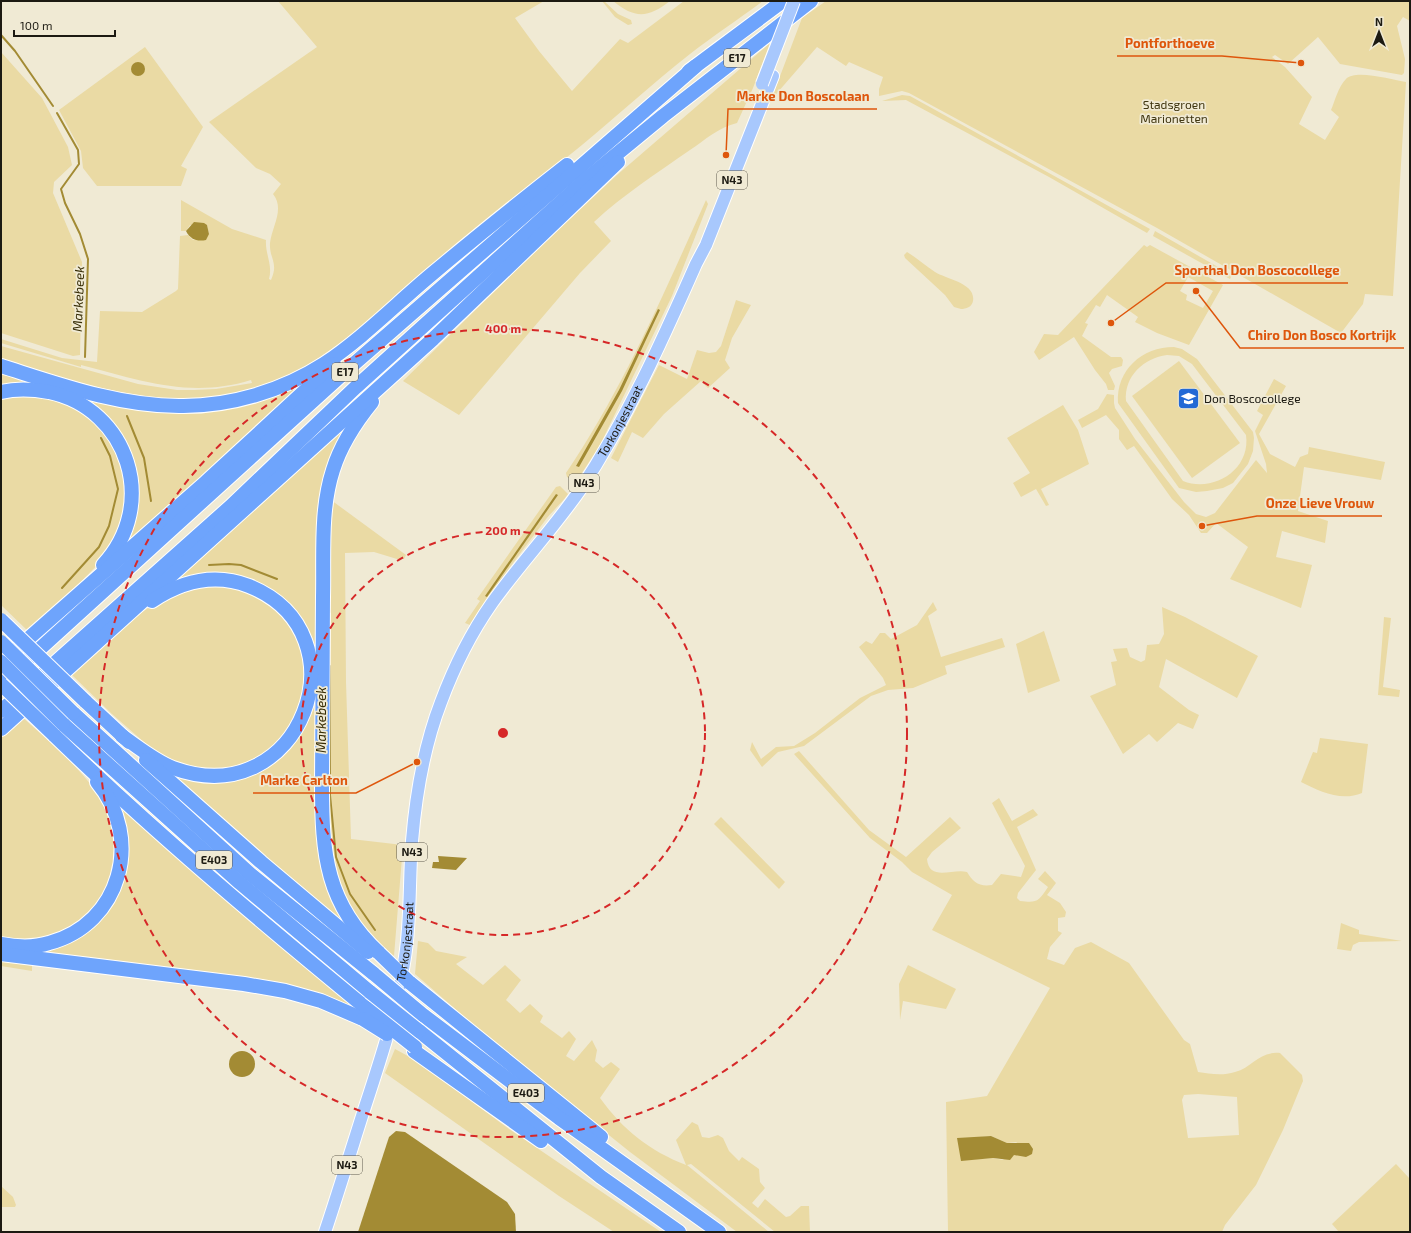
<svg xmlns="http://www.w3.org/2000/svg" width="1411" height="1233" font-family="'Exo 2',sans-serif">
  <rect width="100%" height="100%" fill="#f0ead4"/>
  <g fill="#eadaa4" fill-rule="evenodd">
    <path d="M 278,1 L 544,1 L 515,18 L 539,51 L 572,91 L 620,39 L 628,43 L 684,1 L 763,1 C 739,19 713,36 690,54 C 653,83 618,115 582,145 C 540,179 498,213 455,247 C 385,303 311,387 218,397 C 143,405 71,381 1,359 L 1,346 L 138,384 L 177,390 L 194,390 L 216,389 L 252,383 L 251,380 C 190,399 140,380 81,365 L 81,367 L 1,343 L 1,339 L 62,358 L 97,362 L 100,311 L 142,312 L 176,291 L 178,289 L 180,236 L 188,235 L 193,240 L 209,234 L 207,225 L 190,225 L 186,231 L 181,231 L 181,200 L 232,229 L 266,240 C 265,254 273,265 269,279 L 271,280 C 279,262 269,259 270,243 C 272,226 285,209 273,194 L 281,184 L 270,174 L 256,168 L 209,122 L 317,47 Z"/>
    <polygon points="602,1 604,1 618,14 631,20 632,24 628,25 615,17"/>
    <path d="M 613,1 L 670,1 C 648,18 635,19 613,1 Z"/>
    <path d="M 826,1 L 1410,1 L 1410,21 L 1403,17 L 1397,26 L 1405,59 L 1404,73 L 1402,75 L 1340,64 L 1318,37 L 1288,64 L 1275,55 L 1272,57 L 1285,67 L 1312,97 L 1299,124 L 1325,140 L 1339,117 L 1331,110 C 1335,101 1338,87 1346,79 C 1356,69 1392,80 1406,82 L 1393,296 L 1365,294 L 1363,304 L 1341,333 L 1157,228 L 909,93 L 902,91 L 879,96 L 879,89 L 883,77 L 849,62 L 846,66 L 817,47 L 771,100 L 802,18 Z"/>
    <path d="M 770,43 L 753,88 L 737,123 C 719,127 705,140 690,150 C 657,173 623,195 594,222 L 611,241 L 580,273 L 459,415 L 403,381 L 544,243 L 617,175 Z"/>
    <polygon points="145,47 203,127 181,166 187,169 181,186 97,186 83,168 81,151 59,110"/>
    <polygon points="1,52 42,98 68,147 72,165 54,182 53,193 82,262 80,355 73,356 1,333"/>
    <polygon points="902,95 910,96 1150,229 1147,233 1049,177 906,100 882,101"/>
    <path d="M 706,200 L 708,204 L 672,296 L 600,445 L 576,482 L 567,477 L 566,473 C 623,389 664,293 706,200 Z"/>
    <polygon points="1155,231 1232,275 1230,279 1153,236"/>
    <path d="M 1144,245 L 1147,247 L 1150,245 L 1223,285 L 1189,345 L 1157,333 L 1135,322 L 1138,317 L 1107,295 L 1100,307 L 1096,305 L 1085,323 L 1088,324 L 1082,336 L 1111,357 L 1121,357 L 1123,360 L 1122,366 L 1112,369 L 1109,373 L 1115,386 L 1114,390 L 1108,390 L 1106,384 L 1095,370 L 1074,337 L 1039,360 L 1034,352 L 1044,334 L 1058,335 ZM 1188,277 L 1213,291 L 1203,308 L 1186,300 L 1187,295 L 1180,291 Z"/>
    <path d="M 907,252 C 917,258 926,266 935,272 C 946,279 976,283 973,301 C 972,307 966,309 961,309 L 954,307 L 945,295 L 905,258 L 904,255 Z"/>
    <polygon points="736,300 751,305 732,338 725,360 730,368 708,388 701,381 664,414 643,438 632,432 618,462 611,458 659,365 687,379 697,350 709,353 716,352 721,346"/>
    <path d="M 1174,347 L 1182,349 L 1197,359 L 1253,432 L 1254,438 L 1253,451 L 1248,464 L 1233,483 L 1223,488 L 1207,491 L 1196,492 L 1179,488 L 1118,403 C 1116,370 1142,347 1174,347 ZM 1167,355 L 1179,356 L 1192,364 L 1246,435 C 1251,470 1213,493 1183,481 L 1126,401 C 1124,376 1144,358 1167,355 Z"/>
    <polygon points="1179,361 1240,443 1192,478 1132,396"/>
    <polygon points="322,367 116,556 132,467 81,400 1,390 1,369 190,410"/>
    <polygon points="1274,379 1286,386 1259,434 1270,454 1295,467 1300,457 1308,454 1309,447 1385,462 1381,480 1304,467 1298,511 1328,521 1325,543 1282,531 1276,557 1312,565 1301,608 1230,579 1248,547 1216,523 1207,533 1201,533 1189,515 1172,499 1134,446 1127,450 1119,439 1119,430 1106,415 1082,428 1078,420 1098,409 1107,394 1114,395 1114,403 1115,408 1135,439 1184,502 1196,514 1206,517 1215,513 1256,460 1267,473 1266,464 1255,431 1263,415 1257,411"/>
    <polygon points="26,394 65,402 94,419 116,446 126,481 124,514 117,535 106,556 65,598 29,632 1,605 1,399"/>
    <polygon points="1063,405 1078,430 1089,464 1041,489 1049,505 1046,506 1036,489 1021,497 1013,483 1030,473 1007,438"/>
    <polygon points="358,410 334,457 317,816 359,938 160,765 213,779 293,740 310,645 252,584 163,588"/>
    <path d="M 560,486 L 568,494 C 561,504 551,512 544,522 C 518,556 492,590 470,625 L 465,623 L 480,601 L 477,599 L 556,487 Z"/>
    <polygon points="331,500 406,555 404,559 397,559 374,552 345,553 346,682 351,839 403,845 394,956 377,942 363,927 347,902 336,878 324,812"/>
    <path d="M 221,585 L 249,592 L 278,612 L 298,638 L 305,667 L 301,707 L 279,742 L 252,762 L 225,769 L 191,767 L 172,760 L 153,750 L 112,714 L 71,674 C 104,645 153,593 196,586 C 204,585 213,586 221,585 Z"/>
    <polygon points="933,602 937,610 928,616 941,657 1002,638 1005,647 945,666 947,674 913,688 888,690 871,696 804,746 778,752 762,767 750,750 752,742 761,759 776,747 794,746 815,733 860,698 886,685 883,678 859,647 866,641 872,644 880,633 885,633 891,639 917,625"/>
    <polygon points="1162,607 1185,617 1258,656 1237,698 1166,659 1159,687 1189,710 1199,715 1193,729 1178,723 1157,742 1149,734 1123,754 1090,696 1116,685 1111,662 1117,661 1113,649 1127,648 1130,657 1141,662 1145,660 1147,645 1159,644 1164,634"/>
    <polygon points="1384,617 1391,618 1383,687 1400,690 1399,697 1378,695"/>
    <polygon points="1044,631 1060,681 1028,693 1016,644"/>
    <path d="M 22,717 C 50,742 93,778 107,811 C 125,855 110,905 68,929 C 63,931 58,936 52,937 C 35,941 18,940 1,938 L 1,738 Z"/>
    <path d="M 1320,738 L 1368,744 L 1362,793 C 1341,802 1319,791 1301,782 L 1313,752 L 1317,753 Z"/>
    <path d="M 799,751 L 869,830 L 906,857 L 950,817 L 961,828 L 932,852 L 927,859 C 929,882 953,868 967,872 C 973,882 979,887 992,885 L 1001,874 L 1021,877 L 1025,866 L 992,803 L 999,798 L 1012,821 L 1033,809 L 1038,815 L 1017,827 L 1036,870 L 1018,893 L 1017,898 L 1020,901 C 1037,903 1038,902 1048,887 L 1038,879 L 1045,871 L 1056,883 L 1047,895 L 1060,903 L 1066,912 L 1065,917 L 1058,918 L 1058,931 L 1062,933 L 1050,947 L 1047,959 L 1064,965 L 1075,948 L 1091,942 L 1129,963 L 1184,1040 L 1190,1044 L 1198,1072 C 1210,1074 1223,1076 1235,1072 C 1253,1067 1259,1051 1280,1053 L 1302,1075 L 1303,1081 L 1283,1130 L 1256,1185 L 1225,1225 L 1222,1232 L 948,1232 L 946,1102 L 987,1096 L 1050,988 L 932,930 L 952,895 L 912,872 L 902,862 L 870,838 L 794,754 ZM 1198,1094 L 1237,1097 L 1239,1135 L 1188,1138 L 1182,1100 L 1184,1095 ZM 991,1136 L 1007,1143 L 1017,1142 L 1003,1160 L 993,1158 L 961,1160 L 981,1137 Z"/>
    <polygon points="113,800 327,985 356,1006 355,1012 325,1000 1,947 62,943 120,879"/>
    <polygon points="721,817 785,882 779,889 714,824"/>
    <polygon points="1341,923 1359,930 1359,934 1402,941 1359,942 1353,945 1351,951 1337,949"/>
    <path d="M 418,941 L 428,943 L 436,951 L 467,957 L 456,964 L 483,985 L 505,965 L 521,980 L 506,1000 L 520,1013 L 530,1004 L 543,1016 L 540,1022 L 562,1038 L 569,1031 L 576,1039 L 566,1056 L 574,1061 L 592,1040 L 597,1050 L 595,1061 L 603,1068 L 611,1062 L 620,1069 L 600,1098 C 623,1130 650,1151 686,1165 L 676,1140 L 692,1122 L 698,1125 L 702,1137 L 709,1138 L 718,1135 L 723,1138 L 729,1151 L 739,1161 L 742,1157 L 759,1169 L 760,1182 L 765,1188 L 752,1203 L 758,1208 L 765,1199 L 786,1217 L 790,1216 L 801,1206 L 809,1206 L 810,1232 L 775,1232 L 691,1164 L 687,1165 L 769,1232 L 737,1232 L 630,1152 L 554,1091 L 498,1046 L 415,974 Z"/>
    <polygon points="1,959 30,963 32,965 32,971 1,966"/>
    <polygon points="908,965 956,989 946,1009 903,1001 900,1020 899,984"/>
    <polygon points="395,1049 417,1061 509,1129 661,1232 614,1232 559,1196 385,1073"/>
    <polygon points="1396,1164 1410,1179 1410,1232 1339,1232 1332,1224"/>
    <polygon points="1,1186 13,1197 16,1205 15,1207 1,1207"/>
  </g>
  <g fill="#a38b34">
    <circle cx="138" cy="69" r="7"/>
    <path d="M 194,222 L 204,223 L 207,225 L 209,234 L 206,240 C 197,242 190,239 186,231 Z"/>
    <polygon points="658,309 660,310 622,391 579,467 576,466 619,390"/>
    <polygon points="556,494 558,495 487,597 485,596"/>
    <polygon points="438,856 467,858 456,870 432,868 433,862 439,862"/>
    <circle cx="242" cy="1064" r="13"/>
    <polygon points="396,1131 405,1132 507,1202 515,1214 516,1232 358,1232 389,1137"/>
    <polygon points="991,1136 1007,1143 1029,1143 1033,1149 1032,1154 1026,1157 1014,1155 1010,1160 993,1158 961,1161 957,1138"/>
  </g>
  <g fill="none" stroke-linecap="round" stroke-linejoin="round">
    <g stroke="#a38b34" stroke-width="2">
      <polyline points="1,35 15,51 53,106"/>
      <polyline points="57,113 78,150 79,164 61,189 65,203 80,234 88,259 85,357"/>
      <polyline points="127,416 144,458 151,501"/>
      <polyline points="209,565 229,564 241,565 277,579"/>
      <polyline points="62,588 99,547 109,526 118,489 110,456 101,438"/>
      <polyline points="330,612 330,594"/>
      <polyline points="330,666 330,795 336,857 350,894 375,930"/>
    </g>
    <defs>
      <g id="major">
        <path id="s1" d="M 325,1232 C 338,1193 350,1154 362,1116 C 379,1064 397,1011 405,957 C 411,919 409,880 412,841 C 416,793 424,746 441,702 C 454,667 471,633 492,603 C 520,564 553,529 580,490 C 627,419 662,341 696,264 L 706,245 L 773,76"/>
      </g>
      <g id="highway">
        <polyline points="689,71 783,1"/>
        <path d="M 1,366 C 58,384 118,406 179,406 C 229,407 282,391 324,364 C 363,338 396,304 432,274 C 476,237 521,201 567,165"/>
        <path d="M 1,392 C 17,388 33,389 49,392 C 129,409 159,505 103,565"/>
        <path d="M 372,402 C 355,423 341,444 333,470 C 320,510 324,555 323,597 C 323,660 322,722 322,785 C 322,854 326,904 379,953"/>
        <polyline points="4,660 206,482 334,364"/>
        <polyline points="1,684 348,369 696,66"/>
        <polyline points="85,701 129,742"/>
        <polyline points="1,711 230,507 356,387 584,181 663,116 811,1"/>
        <polyline points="73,713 250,874 374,974"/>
        <polyline points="63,724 240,883 370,992"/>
        <polyline points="1,729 433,339 618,162"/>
        <path d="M 54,735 C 152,830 260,921 366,1008"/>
        <path d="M 122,736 C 138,747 155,761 173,768 C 301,815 368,634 249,586 C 215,573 182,581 152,601"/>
        <polyline points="146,760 261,862 368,952"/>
        <path d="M 1,944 C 17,947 33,948 49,943 C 121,924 144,838 97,782"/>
        <polyline points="1,954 244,984 285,991 321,1001 363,1019"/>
        <polyline points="409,982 601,1137"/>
        <polyline points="423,1015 559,1118 719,1232"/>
        <polyline points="419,1031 601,1177 679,1232"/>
        <polyline points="414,1051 541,1141"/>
      </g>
    </defs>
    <use href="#major" stroke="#fff" stroke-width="14"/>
    <use href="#highway" stroke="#fff" stroke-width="16"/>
    <use href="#major" stroke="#a8c8fd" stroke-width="12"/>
    <use href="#highway" stroke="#6ea4fc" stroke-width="14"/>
    <defs>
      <polyline id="major-bridge" points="762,84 794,1"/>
      <g id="highway-bridge">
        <polyline points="1,620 85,701"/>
        <polyline points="1,642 73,713"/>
        <polyline points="1,662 63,724"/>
        <polyline points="1,684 54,735"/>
        <polyline points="379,953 409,982"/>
        <polyline points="374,974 423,1015"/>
        <polyline points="370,992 419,1031"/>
        <polyline points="366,1008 415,1047"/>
        <polyline points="363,1019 387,1034"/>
      </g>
    </defs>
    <use href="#major-bridge" stroke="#fff" stroke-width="14" stroke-linecap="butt"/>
    <use href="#highway-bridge" stroke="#fff" stroke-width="16" stroke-linecap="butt"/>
    <use href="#major-bridge" stroke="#a8c8fd" stroke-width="12"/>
    <use href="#highway-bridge" stroke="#6ea4fc" stroke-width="14"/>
  </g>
  <g fill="none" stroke="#d62828" stroke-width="2" stroke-dasharray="7 5">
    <circle cx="503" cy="733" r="202"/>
    <circle cx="503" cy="733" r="404"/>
  </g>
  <defs>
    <symbol id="school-square" viewBox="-11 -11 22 22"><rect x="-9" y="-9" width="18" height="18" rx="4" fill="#2369d5" stroke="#f0ead4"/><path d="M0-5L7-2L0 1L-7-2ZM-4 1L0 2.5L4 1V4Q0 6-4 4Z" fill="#fff"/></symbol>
  </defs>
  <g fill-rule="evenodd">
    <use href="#school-square" x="1176" y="386" width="25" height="25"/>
  </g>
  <g text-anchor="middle" stroke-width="3.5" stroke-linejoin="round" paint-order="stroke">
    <g fill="#f0ead4" stroke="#5c584c" stroke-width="1">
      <rect x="724" y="49" width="26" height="18" rx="3"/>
      <rect x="717" y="171" width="30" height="18" rx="3"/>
      <rect x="332" y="363" width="26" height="18" rx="3"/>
      <rect x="569" y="474" width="30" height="18" rx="3"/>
      <rect x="397" y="843" width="30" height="18" rx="3"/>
      <rect x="196" y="851" width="36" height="18" rx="3"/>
      <rect x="508" y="1084" width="36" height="18" rx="3"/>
      <rect x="332" y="1156" width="30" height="18" rx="3"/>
    </g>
    <g font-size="11" font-weight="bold" fill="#1c1a12">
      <text x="737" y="62">E17</text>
      <text x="732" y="184">N43</text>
      <text x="345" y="376">E17</text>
      <text x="584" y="487">N43</text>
      <text x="412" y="856">N43</text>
      <text x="214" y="864">E403</text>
      <text x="526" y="1097">E403</text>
      <text x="347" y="1169">N43</text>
    </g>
    <g font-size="12" fill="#403610" stroke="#f0ead4">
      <text x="1174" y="109">Stadsgroen<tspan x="1174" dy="14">Marionetten</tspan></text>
    </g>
    <g font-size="12" fill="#1c1a12" stroke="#f0ead4" text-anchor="start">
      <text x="1204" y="403">Don Boscocollege</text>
    </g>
    <g font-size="12" fill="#1c1a12" stroke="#f0ead4">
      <text dy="4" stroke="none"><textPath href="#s1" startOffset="880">Torkonjestraat</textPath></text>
      <text dy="4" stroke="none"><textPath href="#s1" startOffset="302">Torkonjestraat</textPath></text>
    </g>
    <g font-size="13" font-style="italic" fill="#372d06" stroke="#f0ead4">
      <text transform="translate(78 299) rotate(-88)" y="5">Markebeek</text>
      <text transform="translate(321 720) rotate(-90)" y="5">Markebeek</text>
    </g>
  </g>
  <circle cx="503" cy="733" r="6" fill="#d62828" stroke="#f0ead4" stroke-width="2"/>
  <g font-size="12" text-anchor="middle" font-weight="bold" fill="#d62828" stroke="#f0ead4" stroke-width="3.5" stroke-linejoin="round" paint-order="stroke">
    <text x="503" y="333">400 m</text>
    <text x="503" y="535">200 m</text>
  </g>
  <path fill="none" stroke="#de560c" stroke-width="1.5" d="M1301 63L1222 56H1117M726 155L728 109H877M1111 323L1166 283H1348M1196 291L1240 348H1404M1202 526L1257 516H1382M417 762L356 793H253"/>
  <g fill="#de560c" stroke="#f0ead4" stroke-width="1.5">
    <circle cx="1301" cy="63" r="4"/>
    <circle cx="726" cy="155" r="4"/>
    <circle cx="1111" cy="323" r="4"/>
    <circle cx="1196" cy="291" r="4"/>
    <circle cx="1202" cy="526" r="4"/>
    <circle cx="417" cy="762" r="4"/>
  </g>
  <g font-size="13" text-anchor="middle" font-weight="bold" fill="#de560c" stroke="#f0ead4" stroke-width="3.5" stroke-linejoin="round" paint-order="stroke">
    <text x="1170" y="48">Pontforthoeve</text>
    <text x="803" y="101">Marke Don Boscolaan</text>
    <text x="1257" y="275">Sporthal Don Boscocollege</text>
    <text x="1322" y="340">Chiro Don Bosco Kortrijk</text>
    <text x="1320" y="508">Onze Lieve Vrouw</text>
    <text x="304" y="785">Marke Carlton</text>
  </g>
  <rect width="1411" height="1233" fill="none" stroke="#1c1a12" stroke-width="4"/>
  <g transform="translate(1379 32)" stroke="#f0ead4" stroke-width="3" paint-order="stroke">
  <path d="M0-3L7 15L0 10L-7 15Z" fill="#1c1a12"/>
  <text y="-6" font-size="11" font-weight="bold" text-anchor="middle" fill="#1c1a12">N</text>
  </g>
  <path d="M14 30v6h101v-6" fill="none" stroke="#1c1a12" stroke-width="2"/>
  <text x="20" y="30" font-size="12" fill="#1c1a12" stroke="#f0ead4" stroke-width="3" paint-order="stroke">100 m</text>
</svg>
